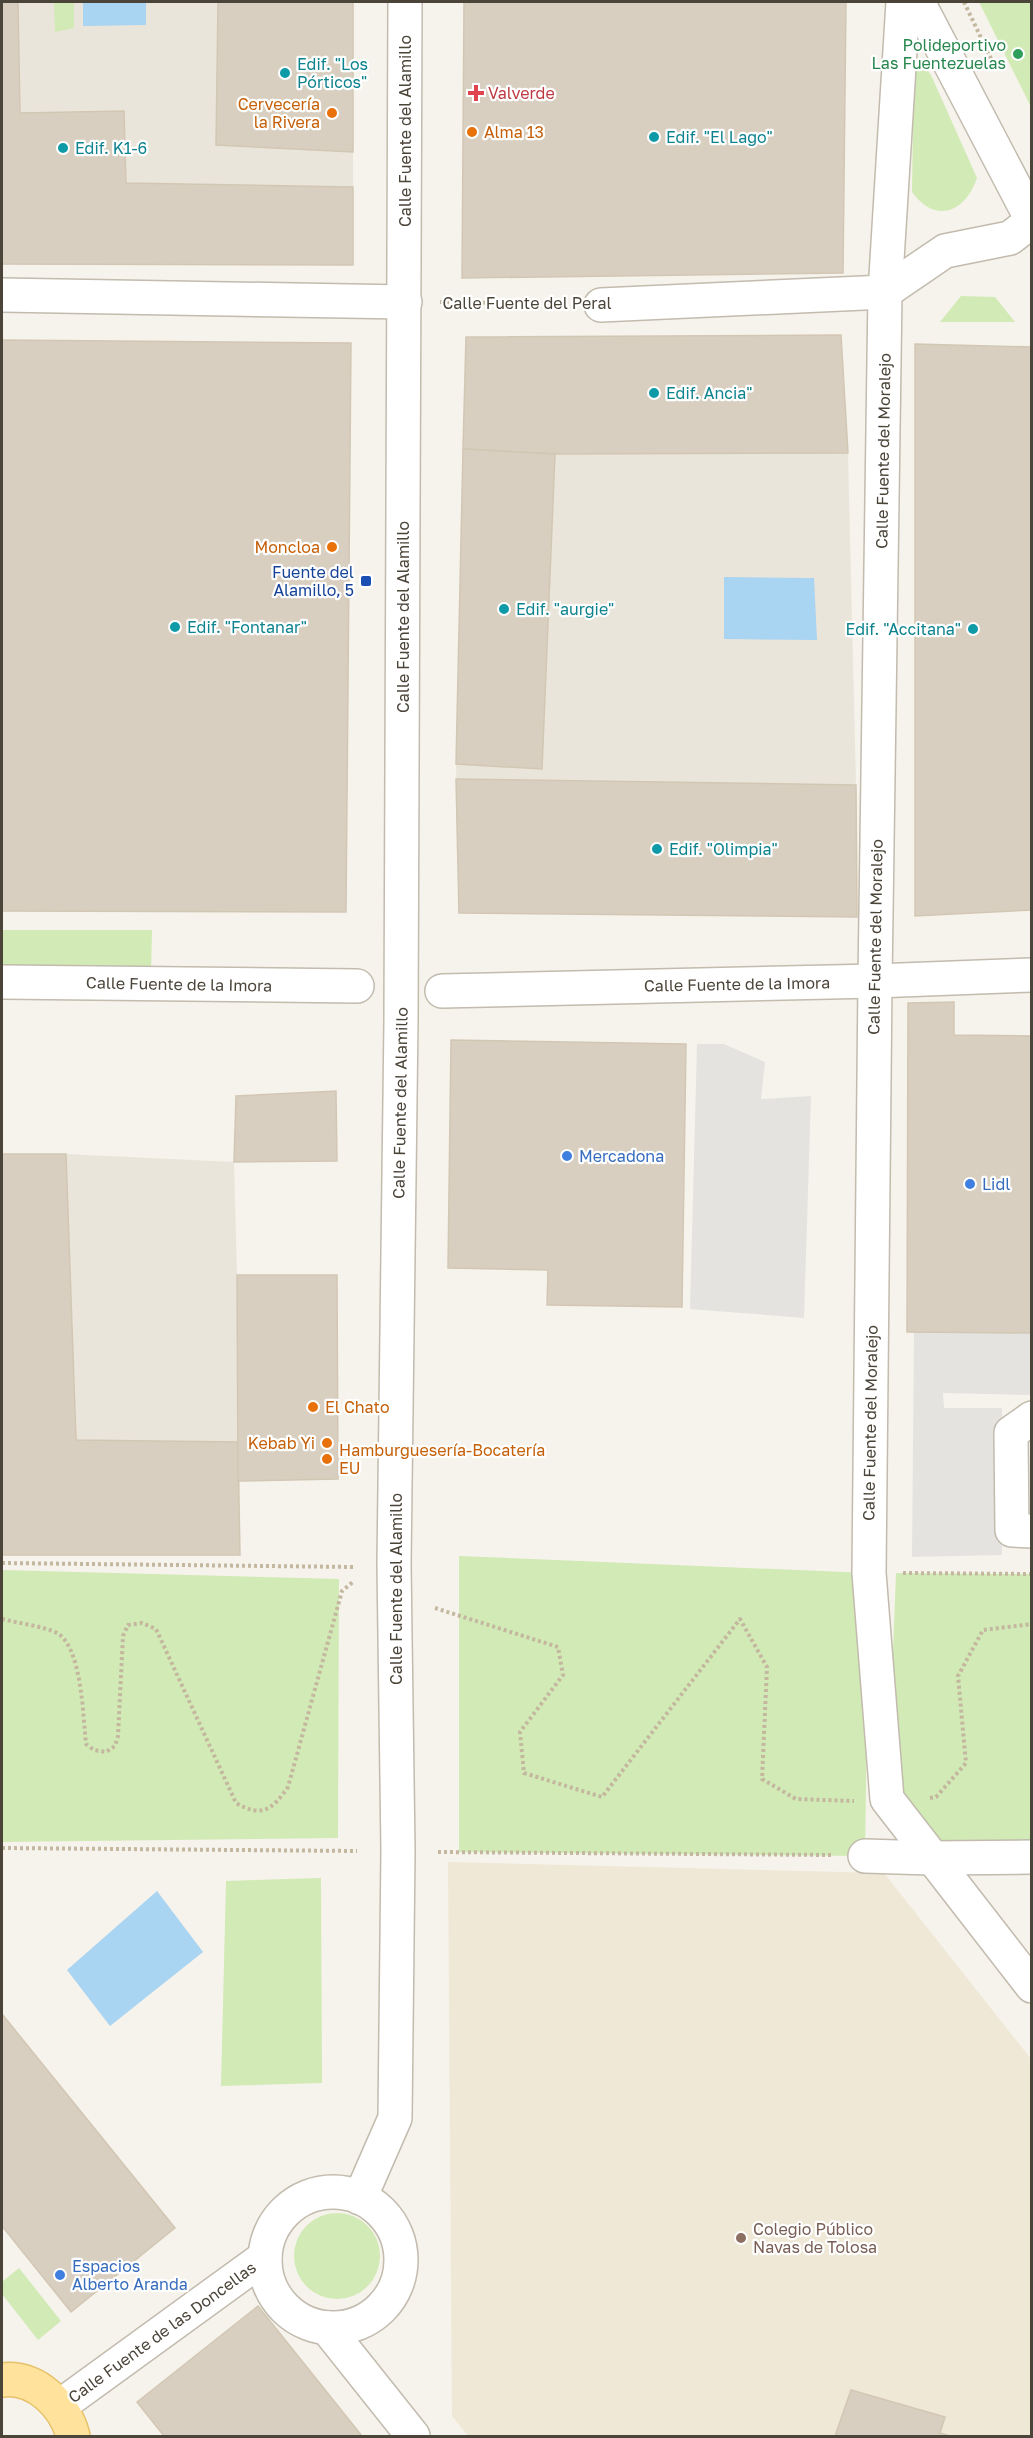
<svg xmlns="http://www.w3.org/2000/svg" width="1033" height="2438" font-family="'Golos Text',sans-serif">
  <rect width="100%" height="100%" fill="#f6f3ec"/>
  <g fill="#eae5da">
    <polygon points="2,2 353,2 353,265 2,264"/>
    <polygon points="841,335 848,453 856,785 857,917 459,913 456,764 466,337"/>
    <polygon points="2,1154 66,1154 234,1162 237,1275 337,1275 338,1479 238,1481 240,1555 2,1555"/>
  </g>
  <polygon fill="#efe8d6" points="448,1862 884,1873 1031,2059 1031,2436 468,2436 452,2416"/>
  <g fill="#d2eab5">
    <polygon points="54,2 74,2 74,28 55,32"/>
    <polygon points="979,2 1031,2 1031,107"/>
    <path d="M 914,53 L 931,75 L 977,178 C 965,213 935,224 912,192 Z"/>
    <polygon points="961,296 995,297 1015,322 940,322"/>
    <polygon points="2,930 152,930 151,972 2,972"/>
    <polygon points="459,1556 869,1573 865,1856 459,1852"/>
    <polygon points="2,1570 339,1579 338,1838 2,1842"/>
    <polygon points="896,1573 1031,1574 1031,1857 946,1858 907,1812 889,1759"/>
    <polygon points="321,1878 322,2083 221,2086 226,1881"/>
    <circle cx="337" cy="2256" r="43"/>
    <polygon points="19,2268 61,2321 38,2340 2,2294 2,2282"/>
  </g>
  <g fill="#e5e3e0">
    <polygon points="697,1044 724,1044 765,1062 761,1099 811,1096 804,1318 690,1309"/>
    <polygon points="914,1332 1031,1333 1031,1395 943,1393 944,1408 1002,1408 1002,1555 912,1557"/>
  </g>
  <g fill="#a9d4f2">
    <polygon points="83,2 146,2 146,25 83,26"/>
    <polygon points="724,577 814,578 817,640 724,639"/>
    <polygon points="157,1891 203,1952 110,2026 67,1970"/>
  </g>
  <g fill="#d8cfc1" stroke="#d3c7b4" stroke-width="1.5">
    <polygon points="2,2 18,2 20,113 124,111 126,183 353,187 353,265 2,264"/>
    <polygon points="218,2 353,2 353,152 216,145"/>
    <polygon points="464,2 846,2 843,273 462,278"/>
    <polygon points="841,335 848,453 555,454 463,449 466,337"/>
    <polygon points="2,340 351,343 346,912 2,911"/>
    <polygon points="915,344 1032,347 1032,910 915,916"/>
    <polygon points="463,449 555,454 542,769 456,764"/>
    <polygon points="456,779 856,785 857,917 459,913"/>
    <polygon points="954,1002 954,1035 1032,1036 1032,1333 907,1332 908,1003"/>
    <polygon points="451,1040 686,1044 682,1307 547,1305 548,1270 448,1268"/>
    <polygon points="336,1091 337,1161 234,1162 236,1096"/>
    <polygon points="2,1154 66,1154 76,1440 238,1442 240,1555 2,1555"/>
    <polygon points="237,1275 337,1275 338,1479 238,1481"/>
    <polygon points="2,2014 175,2228 71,2312 2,2226"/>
    <polygon points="258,2306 362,2436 164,2436 137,2402"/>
    <polygon points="851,2390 945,2417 940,2433 950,2436 835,2436"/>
  </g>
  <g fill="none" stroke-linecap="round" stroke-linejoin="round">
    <defs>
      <g id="minor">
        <polyline points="903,2 885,292 875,981 869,1573 887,1799 1032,1986"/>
        <polyline points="918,2 1032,220"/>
        <polyline points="2,295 405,302"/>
        <polyline points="601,305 885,292 945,251 1010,238 1032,221"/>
        <polyline points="2,982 357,986"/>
        <polyline points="442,991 875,981 1032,975"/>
        <polyline points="1032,1418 1011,1433 1012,1530 1032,1531"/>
        <polyline points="865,1856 930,1858 1032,1857"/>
        <circle cx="333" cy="2260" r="68"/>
        <polyline points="360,2198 395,2118 398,1851 394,1564 401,1021 405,2"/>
        <polyline points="327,2328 413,2436"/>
        <polyline points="60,2406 265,2257"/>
      </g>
      <path id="major" d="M 2,2380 C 36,2376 65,2405 73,2436"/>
    </defs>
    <use href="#minor" stroke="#c2bbae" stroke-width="36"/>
    <use href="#major" stroke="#e6c16a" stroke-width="36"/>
    <g stroke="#c4b79f" stroke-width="4" stroke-dasharray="3 3" stroke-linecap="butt">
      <polyline points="964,2 993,63"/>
      <polyline points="440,302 567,304"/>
      <polyline points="2,1563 353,1567"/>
      <polyline points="903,1573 1032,1574"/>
      <polyline points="435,1608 558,1647 563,1675 520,1732 524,1773 602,1797 740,1619 767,1667 762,1779 796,1799 854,1801"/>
      <path d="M 2,1619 C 17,1623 43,1626 57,1633 C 82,1647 83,1717 86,1744 L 94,1750 L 106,1752 L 115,1746 L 118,1736 L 123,1636 L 128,1625 L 142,1623 L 156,1629 L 236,1803 C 262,1818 272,1810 288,1787 L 342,1591 L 354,1581"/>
      <polyline points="930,1798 936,1797 966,1763 958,1676 983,1630 1032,1624"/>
      <polyline points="2,1848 357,1851"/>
      <polyline points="438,1852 831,1855"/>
    </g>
    <use href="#minor" stroke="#fff" stroke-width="33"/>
    <use href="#major" stroke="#ffe39c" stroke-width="33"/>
  </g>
  <circle fill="#2e9e5b" stroke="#fff" stroke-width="2" cx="1018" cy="54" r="6"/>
  <g fill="#0f9aa8" stroke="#fff" stroke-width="2">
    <circle cx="285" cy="73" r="6"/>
    <circle cx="654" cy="137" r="6"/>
    <circle cx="63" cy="148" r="6"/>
    <circle cx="654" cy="393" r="6"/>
    <circle cx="504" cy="609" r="6"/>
    <circle cx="175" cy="627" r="6"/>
    <circle cx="973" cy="629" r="6"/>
    <circle cx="657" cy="849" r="6"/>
  </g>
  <path fill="#e0444e" stroke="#fff" stroke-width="2" d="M473 84h6v6h6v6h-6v6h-6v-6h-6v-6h6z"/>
  <g fill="#e8710a" stroke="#fff" stroke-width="2">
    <circle cx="332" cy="113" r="6"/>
    <circle cx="472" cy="132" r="6"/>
    <circle cx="332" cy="547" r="6"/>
    <circle cx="313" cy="1407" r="6"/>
    <circle cx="327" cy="1443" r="6"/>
    <circle cx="327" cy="1459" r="6"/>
  </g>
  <rect fill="#1a4fb4" stroke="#fff" stroke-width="2" x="360" y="575" width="12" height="12" rx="3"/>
  <g fill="#3f7fe0" stroke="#fff" stroke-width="2">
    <circle cx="567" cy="1156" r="6"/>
    <circle cx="970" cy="1184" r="6"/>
    <circle cx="60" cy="2275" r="6"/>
  </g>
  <circle fill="#8d6e63" stroke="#fff" stroke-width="2" cx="741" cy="2238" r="6"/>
  <g text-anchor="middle" stroke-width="4.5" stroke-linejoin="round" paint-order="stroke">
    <g font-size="16" fill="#27864d" stroke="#fff" text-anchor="end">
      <text x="1006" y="51">Polideportivo<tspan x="1006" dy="18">Las Fuentezuelas</tspan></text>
    </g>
    <g font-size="16" fill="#0d838f" stroke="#fff" text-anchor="start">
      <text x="297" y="70">Edif. "Los<tspan x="297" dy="18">Pórticos"</tspan></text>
      <text x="666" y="143">Edif. "El Lago"</text>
      <text x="75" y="154">Edif. K1-6</text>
      <text x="666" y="399">Edif. Ancia"</text>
      <text x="516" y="615">Edif. "aurgie"</text>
      <text x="187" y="633">Edif. "Fontanar"</text>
      <text x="961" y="635" text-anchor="end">Edif. "Accitana"</text>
      <text x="669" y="855">Edif. "Olimpia"</text>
    </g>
    <g font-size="16" fill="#be3a42" stroke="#fff" text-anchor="start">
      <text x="488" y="99">Valverde</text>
    </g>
    <g font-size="16" fill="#c56008" stroke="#fff" text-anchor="end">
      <text x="320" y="110">Cervecería<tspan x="320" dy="18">la Rivera</tspan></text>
      <text x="484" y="138" text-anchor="start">Alma 13</text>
      <text x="320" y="553">Moncloa</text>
      <text x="325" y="1413" text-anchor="start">El Chato</text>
      <text x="315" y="1449">Kebab Yi</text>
      <text x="339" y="1456" text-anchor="start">Hamburguesería-Bocatería<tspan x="339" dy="18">EU</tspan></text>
    </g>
    <g font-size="16" fill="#4b4439" stroke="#fff">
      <text transform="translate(405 131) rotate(-90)" y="6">Calle Fuente del Alamillo</text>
      <text x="527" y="309">Calle Fuente del Peral</text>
      <text transform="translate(883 451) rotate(-89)" y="6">Calle Fuente del Moralejo</text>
      <text transform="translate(403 617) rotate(-90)" y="6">Calle Fuente del Alamillo</text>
      <text transform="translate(875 937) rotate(-89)" y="6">Calle Fuente del Moralejo</text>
      <text transform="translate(179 984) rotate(1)" y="6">Calle Fuente de la Imora</text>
      <text transform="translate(737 984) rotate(-1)" y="6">Calle Fuente de la Imora</text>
      <text transform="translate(400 1103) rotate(-89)" y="6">Calle Fuente del Alamillo</text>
      <text transform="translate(870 1423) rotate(-89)" y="6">Calle Fuente del Moralejo</text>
      <text transform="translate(396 1589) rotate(-90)" y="6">Calle Fuente del Alamillo</text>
      <text transform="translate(162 2332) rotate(-36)" y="6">Calle Fuente de las Doncellas</text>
    </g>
    <g font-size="16" fill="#164399" stroke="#fff" text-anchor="end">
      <text x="354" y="578">Fuente del<tspan x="354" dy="18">Alamillo, 5</tspan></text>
    </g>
    <g font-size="16" fill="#366cbe" stroke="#fff" text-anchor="start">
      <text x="579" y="1162">Mercadona</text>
      <text x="982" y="1190">Lidl</text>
      <text x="72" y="2272">Espacios<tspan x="72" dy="18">Alberto Aranda</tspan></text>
    </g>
    <g font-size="16" fill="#785e54" stroke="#fff" text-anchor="start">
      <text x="753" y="2235">Colegio Público<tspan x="753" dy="18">Navas de Tolosa</tspan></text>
    </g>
  </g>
  <rect width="1033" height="2438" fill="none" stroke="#4b4439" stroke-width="6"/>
</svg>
